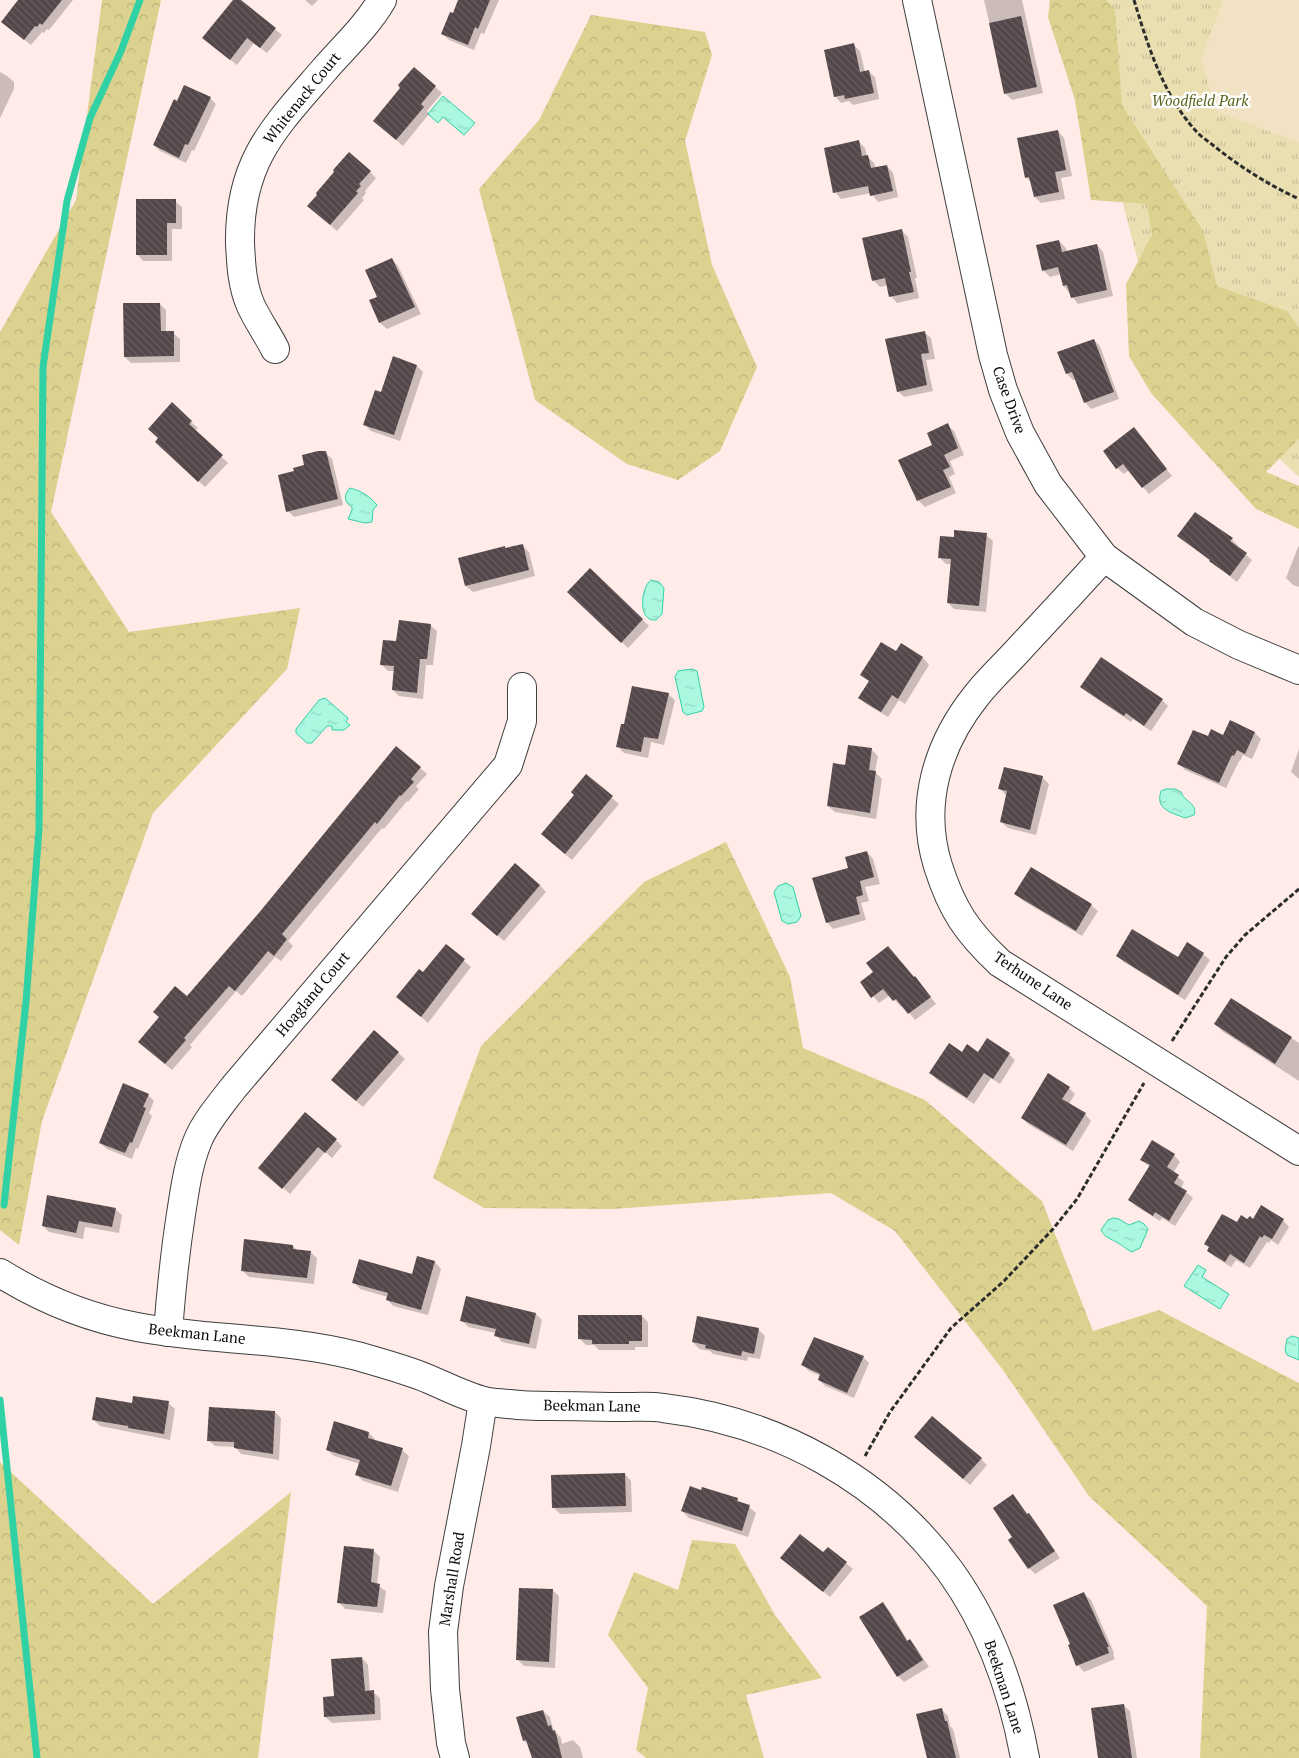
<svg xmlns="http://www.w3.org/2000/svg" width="1299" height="1758" font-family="'PT Serif',serif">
  <defs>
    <pattern id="grass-tufts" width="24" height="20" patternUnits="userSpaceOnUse" patternTransform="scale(1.25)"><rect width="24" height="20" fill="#eadfb1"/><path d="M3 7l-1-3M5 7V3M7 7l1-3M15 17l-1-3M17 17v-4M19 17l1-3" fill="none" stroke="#c7be97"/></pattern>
    <pattern id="forest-crowns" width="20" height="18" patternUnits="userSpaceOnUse" patternTransform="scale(1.25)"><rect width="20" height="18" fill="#dbd290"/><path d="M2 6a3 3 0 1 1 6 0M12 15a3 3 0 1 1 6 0" fill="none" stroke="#bbb37b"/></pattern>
    <pattern id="water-ripples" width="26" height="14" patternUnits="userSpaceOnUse" patternTransform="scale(1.25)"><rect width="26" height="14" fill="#abf8e1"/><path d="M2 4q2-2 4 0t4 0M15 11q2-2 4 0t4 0" fill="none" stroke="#92d3c0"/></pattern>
    <pattern id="building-back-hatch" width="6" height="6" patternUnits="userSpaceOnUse" patternTransform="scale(1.25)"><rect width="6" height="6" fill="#54474a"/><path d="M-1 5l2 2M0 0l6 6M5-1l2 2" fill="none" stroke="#685d60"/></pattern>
  </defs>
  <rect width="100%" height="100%" fill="#ffebe8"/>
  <polygon fill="url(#grass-tufts)" points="1078,0 1299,0 1299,477 1160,347 1096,99"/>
  <g fill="url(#forest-crowns)">
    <polygon points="102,0 161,0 51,512 129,632 300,608 287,669 153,813 42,1121 19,1245 0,1230 0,332 76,200"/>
    <polygon points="1050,0 1106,0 1115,10 1122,105 1203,231 1217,286 1287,311 1299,328 1299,439 1266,472 1299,486 1299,529 1256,509 1151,393 1129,356 1126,284 1152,235 1147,204 1091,200 1075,100 1048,17"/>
    <polygon points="591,15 705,32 712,55 685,141 712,265 757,367 720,451 678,480 627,464 535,400 479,189 539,120"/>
    <polygon points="726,842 790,977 803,1048 925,1100 1042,1201 1093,1331 1159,1310 1299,1383 1299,1758 1200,1758 1207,1606 1089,1496 1003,1370 895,1231 831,1193 613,1209 484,1208 433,1178 481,1046 644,882"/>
    <polygon points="0,1462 153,1604 291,1492 258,1758 0,1758"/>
    <polygon points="692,1540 735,1544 775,1615 822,1678 746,1695 764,1758 646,1758 636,1750 648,1688 608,1635 634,1572 678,1590"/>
  </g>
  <polygon fill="#f1e2c4" points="1223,0 1299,0 1299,143 1216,111 1201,60"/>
  <g fill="url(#water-ripples)" stroke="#30d1a5">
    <polygon points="443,96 475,123 464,135 443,117 438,123 428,114"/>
    <path d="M 350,488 C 362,491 369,496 377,505 L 373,510 L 372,522 L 365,523 L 348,519 L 352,510 L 352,507 C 344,502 343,495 350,488 Z"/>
    <path d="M 651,580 L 659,582 L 664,588 L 662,614 L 656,620 C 637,622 641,587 651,580 Z"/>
    <polygon points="692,669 697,671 704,707 702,711 687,715 683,712 675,677 678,671"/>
    <polygon points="325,698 348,718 346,722 350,725 344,730 332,730 332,726 327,726 312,743 307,743 296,733 296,729 319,700"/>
    <path d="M 1166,789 L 1175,789 L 1181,792 C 1184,802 1198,803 1194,815 L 1185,818 C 1171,812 1155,810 1161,791 Z"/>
    <polygon points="786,883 793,887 801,916 797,922 788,924 782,921 774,892 778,886"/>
    <path d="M 1113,1218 L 1119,1219 L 1129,1225 L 1139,1221 L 1144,1224 L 1148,1229 L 1140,1248 L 1132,1252 C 1126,1249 1123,1246 1118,1243 C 1110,1238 1105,1238 1101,1230 L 1108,1220 Z"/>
    <polygon points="1198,1265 1206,1270 1202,1277 1229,1294 1220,1309 1184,1286"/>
    <polygon points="1292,1336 1299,1338 1299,1360 1287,1355 1285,1350 1287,1339"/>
  </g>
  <g fill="#0003">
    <polygon points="21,0 73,0 49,30 47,29 44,33 42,32 31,45 9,28"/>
    <polygon points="234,0 239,0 282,35 267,53 254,43 237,65 210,44"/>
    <polygon points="305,0 318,0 312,6"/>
    <polygon points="460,0 499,0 484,34 481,33 474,50 449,40 442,33 453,15"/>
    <polygon points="984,0 1022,0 1043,93 1012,100 1006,94"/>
    <polygon points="854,45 860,51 865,72 868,71 875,77 879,99 853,105 849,101 841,103 835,96"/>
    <polygon points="414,69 442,93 427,111 429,114 403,146 374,121 402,88"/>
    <polygon points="0,72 7,76 14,82 14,89 0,118"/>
    <polygon points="210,98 216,104 194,151 192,150 186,163 160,151 154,145 178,102"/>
    <polygon points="1058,131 1064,138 1072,176 1061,178 1065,199 1041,203 1035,197 1032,183 1026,177"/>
    <polygon points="859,142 865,148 867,156 874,163 876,168 887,166 893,173 898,197 878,202 871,193 841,199 835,192"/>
    <polygon points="370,172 376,178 365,191 366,193 362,198 364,200 337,231 315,212"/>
    <polygon points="175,201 182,207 182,229 172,229 172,261 143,261 137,254"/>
    <polygon points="901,230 908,237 917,278 915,278 919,298 897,303 891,296 888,285 880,287 873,280"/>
    <polygon points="1059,241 1066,248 1067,252 1097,245 1103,252 1113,296 1078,304 1064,286 1061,274 1050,277 1044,271"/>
    <polygon points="392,259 398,266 421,314 387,329 380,323 370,301 378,297"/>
    <polygon points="160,304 166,310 166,333 173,333 180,339 180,362 131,363 125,357"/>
    <polygon points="924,332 931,338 935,359 926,360 933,391 904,397 898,391"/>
    <polygon points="1094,340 1100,346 1119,399 1091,409 1085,402 1076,379 1073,380 1067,374"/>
    <polygon points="417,366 423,372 400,441 371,431 365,425 382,394"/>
    <polygon points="191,422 198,428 194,431 228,463 205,487 163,448"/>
    <polygon points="947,425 954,431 964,455 950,461 955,474 949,477 956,493 925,507 918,500 899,460 933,446"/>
    <polygon points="1134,428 1172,476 1149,494 1129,470 1124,474 1117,468"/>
    <polygon points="325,452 332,459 343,505 294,517 288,511 295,472"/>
    <polygon points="1195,513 1232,539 1238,546 1237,547 1252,560 1237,582 1179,536"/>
    <polygon points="986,535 993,541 986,612 954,609 948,603 952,564 946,564 939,557 955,538"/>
    <polygon points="522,545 529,552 535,576 473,592 466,586 459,559 504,547 506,549"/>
    <polygon points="1298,547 1299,547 1299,587 1293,585 1286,578"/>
    <polygon points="590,570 649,626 628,648 569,592"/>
    <polygon points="430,625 437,631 433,665 426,665 423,699 399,696 393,690 395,671 388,671 381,664 397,643"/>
    <polygon points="901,645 923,658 929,665 905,704 899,700 888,717 866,704 860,698 870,682 862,675 896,653"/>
    <polygon points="1082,687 1162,700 1168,706 1151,731 1133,719 1131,722 1088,693"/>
    <polygon points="668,694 675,700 664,745 651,742 648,758 624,753 618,747 625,726"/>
    <polygon points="1230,722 1255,733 1261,739 1252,759 1243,755 1240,761 1239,761 1226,788 1185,770 1179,764 1208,738 1224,736"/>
    <polygon points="871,749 878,756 875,772 882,779 876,819 835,812 828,806 846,766"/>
    <polygon points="1299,749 1299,779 1291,772"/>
    <polygon points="420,768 427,774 416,786 419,789 408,802 407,801 384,829 382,828 288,941 293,946 281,961 275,957 242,996 236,991 190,1045 192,1047 172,1070 146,1048 187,998"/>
    <polygon points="586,776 619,804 572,860 549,841"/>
    <polygon points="1042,777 1049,784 1036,835 1008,828 1001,822 1006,795 1000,789"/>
    <polygon points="867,852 873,859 880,884 865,887 869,901 861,903 866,920 833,929 827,922 850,869"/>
    <polygon points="540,885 546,892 504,941 479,920"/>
    <polygon points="1016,894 1091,905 1098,911 1082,936 1022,900"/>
    <polygon points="446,945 471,967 428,1023 398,997 423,974"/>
    <polygon points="1203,954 1210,960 1185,1000 1124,962 1117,956 1178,959"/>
    <polygon points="915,977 936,1004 915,1020 903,1005 901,1007 890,995 879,1003 861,982"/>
    <polygon points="1232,1000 1299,1043 1299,1081 1222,1031 1216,1024"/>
    <polygon points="374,1032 405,1059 363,1107 339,1086"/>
    <polygon points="962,1053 1009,1054 1015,1060 1000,1084 991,1078 974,1104 937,1080 931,1073"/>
    <polygon points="1069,1088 1075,1094 1069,1104 1085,1114 1091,1121 1073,1151 1028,1124 1022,1118"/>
    <polygon points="148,1095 154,1101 149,1113 152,1116 138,1149 136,1148 132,1159 107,1149 100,1143"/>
    <polygon points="336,1140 342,1146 332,1158 325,1152 290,1194 259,1167"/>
    <polygon points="1174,1155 1180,1162 1173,1173 1184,1182 1181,1188 1193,1198 1175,1226 1162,1218 1160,1221 1136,1206 1130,1200 1150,1167 1141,1159"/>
    <polygon points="115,1209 122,1215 119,1233 85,1227 83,1239 49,1232 43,1226"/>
    <polygon points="1253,1220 1283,1220 1289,1227 1278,1245 1271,1240 1269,1243 1267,1242 1250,1268 1236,1260 1231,1267 1215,1257 1208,1251 1210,1248 1205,1244 1237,1224"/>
    <polygon points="293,1246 297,1250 310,1252 317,1258 314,1284 249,1277 242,1270"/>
    <polygon points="418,1258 435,1262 441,1269 428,1315 393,1306 387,1299 388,1297 360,1289 354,1282 413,1275"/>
    <polygon points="467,1298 536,1314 542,1320 536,1349 502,1342 496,1335 496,1333 468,1327 462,1320"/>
    <polygon points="642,1316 648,1322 648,1347 635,1347 635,1350 599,1350 594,1345 586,1345 580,1339"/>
    <polygon points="759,1330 765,1336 760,1359 748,1357 747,1361 713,1354 710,1351 699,1349 693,1342"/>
    <polygon points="863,1357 869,1363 854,1398 825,1386 819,1380 821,1376 809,1371 803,1365"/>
    <polygon points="168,1403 175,1409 170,1440 100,1426 94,1420 133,1404"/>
    <polygon points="275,1412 281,1418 279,1460 241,1454 235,1447 215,1446 208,1440"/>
    <polygon points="369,1433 375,1439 375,1441 402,1450 409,1456 398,1492 363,1481 357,1475 360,1464 334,1456 327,1450"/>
    <polygon points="922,1443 981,1459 987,1465 970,1485"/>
    <polygon points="625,1474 631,1481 632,1512 560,1514 553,1507"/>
    <polygon points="702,1491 737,1499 742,1504 749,1507 756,1513 748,1537 689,1518 682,1511"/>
    <polygon points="1013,1496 1028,1515 1035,1521 1060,1558 1035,1574 1029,1568 1014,1538"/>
    <polygon points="828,1549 853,1569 830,1597 782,1558 823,1554"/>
    <polygon points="374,1551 380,1557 377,1585 386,1591 383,1613 345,1609 339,1602"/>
    <polygon points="552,1590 559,1596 555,1668 524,1666 518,1660"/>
    <polygon points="1084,1594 1091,1600 1114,1653 1113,1654 1115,1659 1084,1672 1078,1665 1071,1645"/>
    <polygon points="883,1604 889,1610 908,1641 910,1640 916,1647 929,1667 904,1682 898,1676"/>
    <polygon points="362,1658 368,1665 370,1692 373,1692 380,1698 381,1720 332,1723 325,1717 335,1698"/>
    <polygon points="1123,1705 1130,1711 1137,1758 1099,1758"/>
    <polygon points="942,1710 948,1716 950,1726 953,1729 960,1758 928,1758"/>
    <polygon points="543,1711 550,1717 553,1729 561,1738 562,1744 573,1740 580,1747 583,1758 533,1758 530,1746 524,1741 518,1718"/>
  </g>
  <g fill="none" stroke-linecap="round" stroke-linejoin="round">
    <g stroke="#30d1a5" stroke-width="7">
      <polyline points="4,1205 26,1002 39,829 43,367 67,201 90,118 121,51 140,0"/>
      <polyline points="0,1400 37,1758"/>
    </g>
  </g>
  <g fill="url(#building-back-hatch)">
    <polygon points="18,0 62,0 42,25 40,23 37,27 35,26 24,40 1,22"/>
    <polygon points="233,0 241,0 276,28 260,48 247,38 230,60 202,38"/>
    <polygon points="458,0 490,0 478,29 475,27 468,45 441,34 450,12 453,13"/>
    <polygon points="1021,16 1037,87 1004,94 989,23"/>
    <polygon points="854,43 860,72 869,70 874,93 845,99 844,95 834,97 824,50"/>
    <polygon points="414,67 436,86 421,104 424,107 396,140 373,121 400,88 398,85"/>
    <polygon points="184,85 211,97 188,145 185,144 179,158 153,145 174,99 177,101"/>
    <polygon points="1058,130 1066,170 1055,172 1059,192 1034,197 1029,177 1025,178 1017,138"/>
    <polygon points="859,140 862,156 868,155 871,168 887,165 893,191 870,196 868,186 833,193 824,148"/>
    <polygon points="349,152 371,171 359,184 361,186 356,191 358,193 330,225 307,206 317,195 316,193 334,172 333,170"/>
    <polygon points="136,199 176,199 176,223 167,223 167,255 136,255"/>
    <polygon points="902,229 911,272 909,272 914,292 889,297 885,278 872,281 862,238"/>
    <polygon points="1059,240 1062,252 1097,244 1107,290 1071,298 1067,285 1063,286 1058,267 1042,271 1036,245"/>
    <polygon points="392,258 415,307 379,323 369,300 377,297 365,270"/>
    <polygon points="123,303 160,303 161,331 174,331 174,356 124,357"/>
    <polygon points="925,331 929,353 921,354 927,385 897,392 885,339"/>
    <polygon points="1094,339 1114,392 1084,403 1072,372 1066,374 1057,352"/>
    <polygon points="393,356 417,365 394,435 363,425 375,390 381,392"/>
    <polygon points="172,402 192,421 189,424 223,455 198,482 155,442 158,438 148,429"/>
    <polygon points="948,423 958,448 944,455 950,467 943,470 951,487 917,501 898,460 932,445 927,433"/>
    <polygon points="1134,427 1167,469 1142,488 1123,464 1116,469 1103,451"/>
    <polygon points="318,451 326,451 338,499 286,512 278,475 294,471 293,468 304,465 302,455"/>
    <polygon points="1195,512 1233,538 1230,541 1247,553 1230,576 1209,561 1210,560 1177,536"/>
    <polygon points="954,530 987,533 979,606 947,603 951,559 938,558 940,536 954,537"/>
    <polygon points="523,544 529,570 465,586 458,558 505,546 505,548"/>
    <polygon points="590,568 643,619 621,643 567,592"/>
    <polygon points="399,620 431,624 427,659 420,659 417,693 392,690 394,666 380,665 383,640 396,641"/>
    <polygon points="881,642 896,651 901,643 923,657 898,699 892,695 881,712 858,698 869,681 860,675"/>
    <polygon points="1101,657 1163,699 1144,726 1126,713 1124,716 1080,687"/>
    <polygon points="632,686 669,693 658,739 644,737 641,752 616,747 621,724 624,724"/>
    <polygon points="1230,720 1255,732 1245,754 1237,750 1234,756 1232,755 1219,783 1177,764 1193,730 1208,736 1211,729 1223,735"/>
    <polygon points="848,745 872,748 869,770 876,771 870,813 827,806 833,763 845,765"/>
    <polygon points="396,746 421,767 411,779 414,782 401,796 400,795 377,824 375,822 282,934 287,939 274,956 268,951 235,991 229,986 184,1038 186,1040 165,1064 138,1042 159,1017 153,1012 175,986 187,996 258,914"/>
    <polygon points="1004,767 1043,776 1030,830 1000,822 1007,791 998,789"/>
    <polygon points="586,774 613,796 565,854 541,834 574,795 571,792"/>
    <polygon points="867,851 874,877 860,881 863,895 856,897 860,914 826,923 812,878 848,868 845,857"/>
    <polygon points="515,863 540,885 497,936 471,914"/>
    <polygon points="1031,867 1092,904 1076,931 1014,894"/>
    <polygon points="1132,929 1178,957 1187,942 1204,953 1178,995 1116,956"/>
    <polygon points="446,944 465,959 421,1017 396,997 419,969 423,972"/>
    <polygon points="888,946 914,977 915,976 931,997 908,1014 896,999 893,1001 883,989 871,998 860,982 873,972 866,963"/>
    <polygon points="1231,998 1292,1037 1275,1064 1214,1024"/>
    <polygon points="374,1030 399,1052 356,1101 331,1080"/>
    <polygon points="987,1038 1010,1053 993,1079 984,1073 967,1098 929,1073 949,1043 962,1052 967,1044 978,1052"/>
    <polygon points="1048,1073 1070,1087 1062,1099 1086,1113 1066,1145 1021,1118"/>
    <polygon points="123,1083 149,1094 143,1107 146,1108 132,1143 130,1142 125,1153 99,1143"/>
    <polygon points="305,1112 337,1139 325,1153 318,1147 282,1189 258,1168"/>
    <polygon points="1152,1140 1175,1154 1167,1167 1179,1175 1174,1183 1187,1191 1169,1221 1155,1212 1153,1216 1128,1200 1150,1165 1140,1160"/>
    <polygon points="47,1195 116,1208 112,1227 79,1221 76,1233 42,1226"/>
    <polygon points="1261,1205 1284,1219 1272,1239 1264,1235 1262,1238 1260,1236 1244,1263 1230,1254 1225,1262 1207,1251 1209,1247 1204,1244 1222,1214 1237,1222 1241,1215 1247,1219 1250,1216 1253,1219"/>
    <polygon points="244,1239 293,1245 293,1249 311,1251 307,1278 241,1271"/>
    <polygon points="417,1256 435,1261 421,1310 386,1300 388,1293 352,1283 359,1259 412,1274"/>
    <polygon points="466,1296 536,1313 529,1344 494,1336 496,1329 460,1321"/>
    <polygon points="578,1315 642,1315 642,1341 629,1341 629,1344 592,1344 592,1340 578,1339"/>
    <polygon points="697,1316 759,1328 754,1354 742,1351 741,1356 705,1348 706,1345 692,1342"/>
    <polygon points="814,1337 864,1356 847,1393 818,1380 820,1374 801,1365"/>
    <polygon points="133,1396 169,1401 164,1434 128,1428 128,1426 92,1420 96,1397 132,1403"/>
    <polygon points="209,1407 275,1411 273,1454 234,1448 234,1442 207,1441"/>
    <polygon points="932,1416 982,1458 963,1479 914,1437"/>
    <polygon points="334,1421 369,1432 368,1438 403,1448 391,1486 355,1475 360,1460 326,1450"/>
    <polygon points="625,1473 626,1506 552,1508 551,1475"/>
    <polygon points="690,1486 701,1490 702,1487 738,1498 737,1501 750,1505 742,1531 681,1511"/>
    <polygon points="1013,1494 1027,1514 1029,1513 1055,1551 1028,1569 1008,1540 1012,1537 993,1508"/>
    <polygon points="800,1534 823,1552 828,1547 847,1562 823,1592 780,1558"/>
    <polygon points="344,1546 374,1549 371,1582 380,1584 377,1607 337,1603"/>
    <polygon points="519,1588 553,1589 549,1662 516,1660"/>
    <polygon points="1084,1592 1109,1647 1107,1647 1109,1653 1076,1666 1068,1645 1070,1644 1053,1605"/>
    <polygon points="883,1602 907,1641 910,1639 923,1660 897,1677 859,1617"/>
    <polygon points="362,1657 365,1691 374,1690 375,1714 324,1717 323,1697 334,1696 331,1659"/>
    <polygon points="1124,1704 1132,1758 1098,1758 1091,1708"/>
    <polygon points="942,1708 945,1721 947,1721 956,1758 927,1758 916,1714"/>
    <polygon points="543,1710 548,1726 551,1725 553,1731 555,1730 562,1758 532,1758 526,1740 523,1741 516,1717"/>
  </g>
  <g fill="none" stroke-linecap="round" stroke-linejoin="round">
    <defs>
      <g id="minor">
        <polyline points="917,0 993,355 1003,390 1020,433 1048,484 1104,557 1194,622 1239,645 1299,670"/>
        <path d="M 275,349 C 268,335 258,321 251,306 C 242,286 241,264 240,243 C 239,161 274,128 324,70 C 343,48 367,26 382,0"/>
        <path d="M 1104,557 C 1077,587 1050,616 1022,646 C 1007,663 990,678 976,696 C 937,745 919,805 938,866 C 952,910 967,932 1000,963 L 1299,1151"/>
        <path d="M 0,1273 C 42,1299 88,1318 137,1327 C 209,1341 284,1337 357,1356 C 378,1362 400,1368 421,1376 C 442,1384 463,1396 484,1401 C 492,1403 501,1403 509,1404 C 523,1406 538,1406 552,1406 C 576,1406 601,1407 626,1407 C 638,1407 651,1406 663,1408 C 775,1421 883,1479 950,1571 C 989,1625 1013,1692 1025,1758"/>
        <path d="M 168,1332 C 171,1292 175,1253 181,1214 C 185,1189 188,1164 198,1140 C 206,1121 221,1104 234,1087 L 508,765 L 522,721 L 522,687"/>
        <polyline points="455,1758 451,1743 445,1689 443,1632 449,1586 476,1446 483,1401"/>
      </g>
    </defs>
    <use href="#minor" stroke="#3e3e3e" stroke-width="30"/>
    <g stroke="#2d2d2d" stroke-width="3" stroke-dasharray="5 2.5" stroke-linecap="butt">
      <path d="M 1134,0 C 1148,46 1163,95 1196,131 C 1201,137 1208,141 1214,146 C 1240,167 1269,185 1299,199"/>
      <polyline points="1172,1041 1226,957 1245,935 1299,889"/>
      <polyline points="865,1456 890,1412 951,1328 1004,1281 1053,1229 1077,1199 1144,1083"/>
    </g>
    <use href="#minor" stroke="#fff" stroke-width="28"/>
  </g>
  <g text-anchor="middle" stroke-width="5" stroke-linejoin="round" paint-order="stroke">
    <g font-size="15" fill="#0b0b0b" stroke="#fff">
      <text transform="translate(302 98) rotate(-51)" y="5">Whitenack Court</text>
      <text transform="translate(1009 400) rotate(70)" y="5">Case Drive</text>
      <text transform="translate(1033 981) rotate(34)" y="5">Terhune Lane</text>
      <text transform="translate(313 994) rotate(-50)" y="5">Hoagland Court</text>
      <text transform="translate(197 1334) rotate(6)" y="5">Beekman Lane</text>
      <text transform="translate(592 1406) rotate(1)" y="5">Beekman Lane</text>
      <text transform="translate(452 1579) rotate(-81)" y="5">Marshall Road</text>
      <text transform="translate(1004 1687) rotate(72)" y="5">Beekman Lane</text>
    </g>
    <g font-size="15" font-style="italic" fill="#5b631a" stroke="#fff">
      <text x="1200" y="106">Woodfield Park</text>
    </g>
  </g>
</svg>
